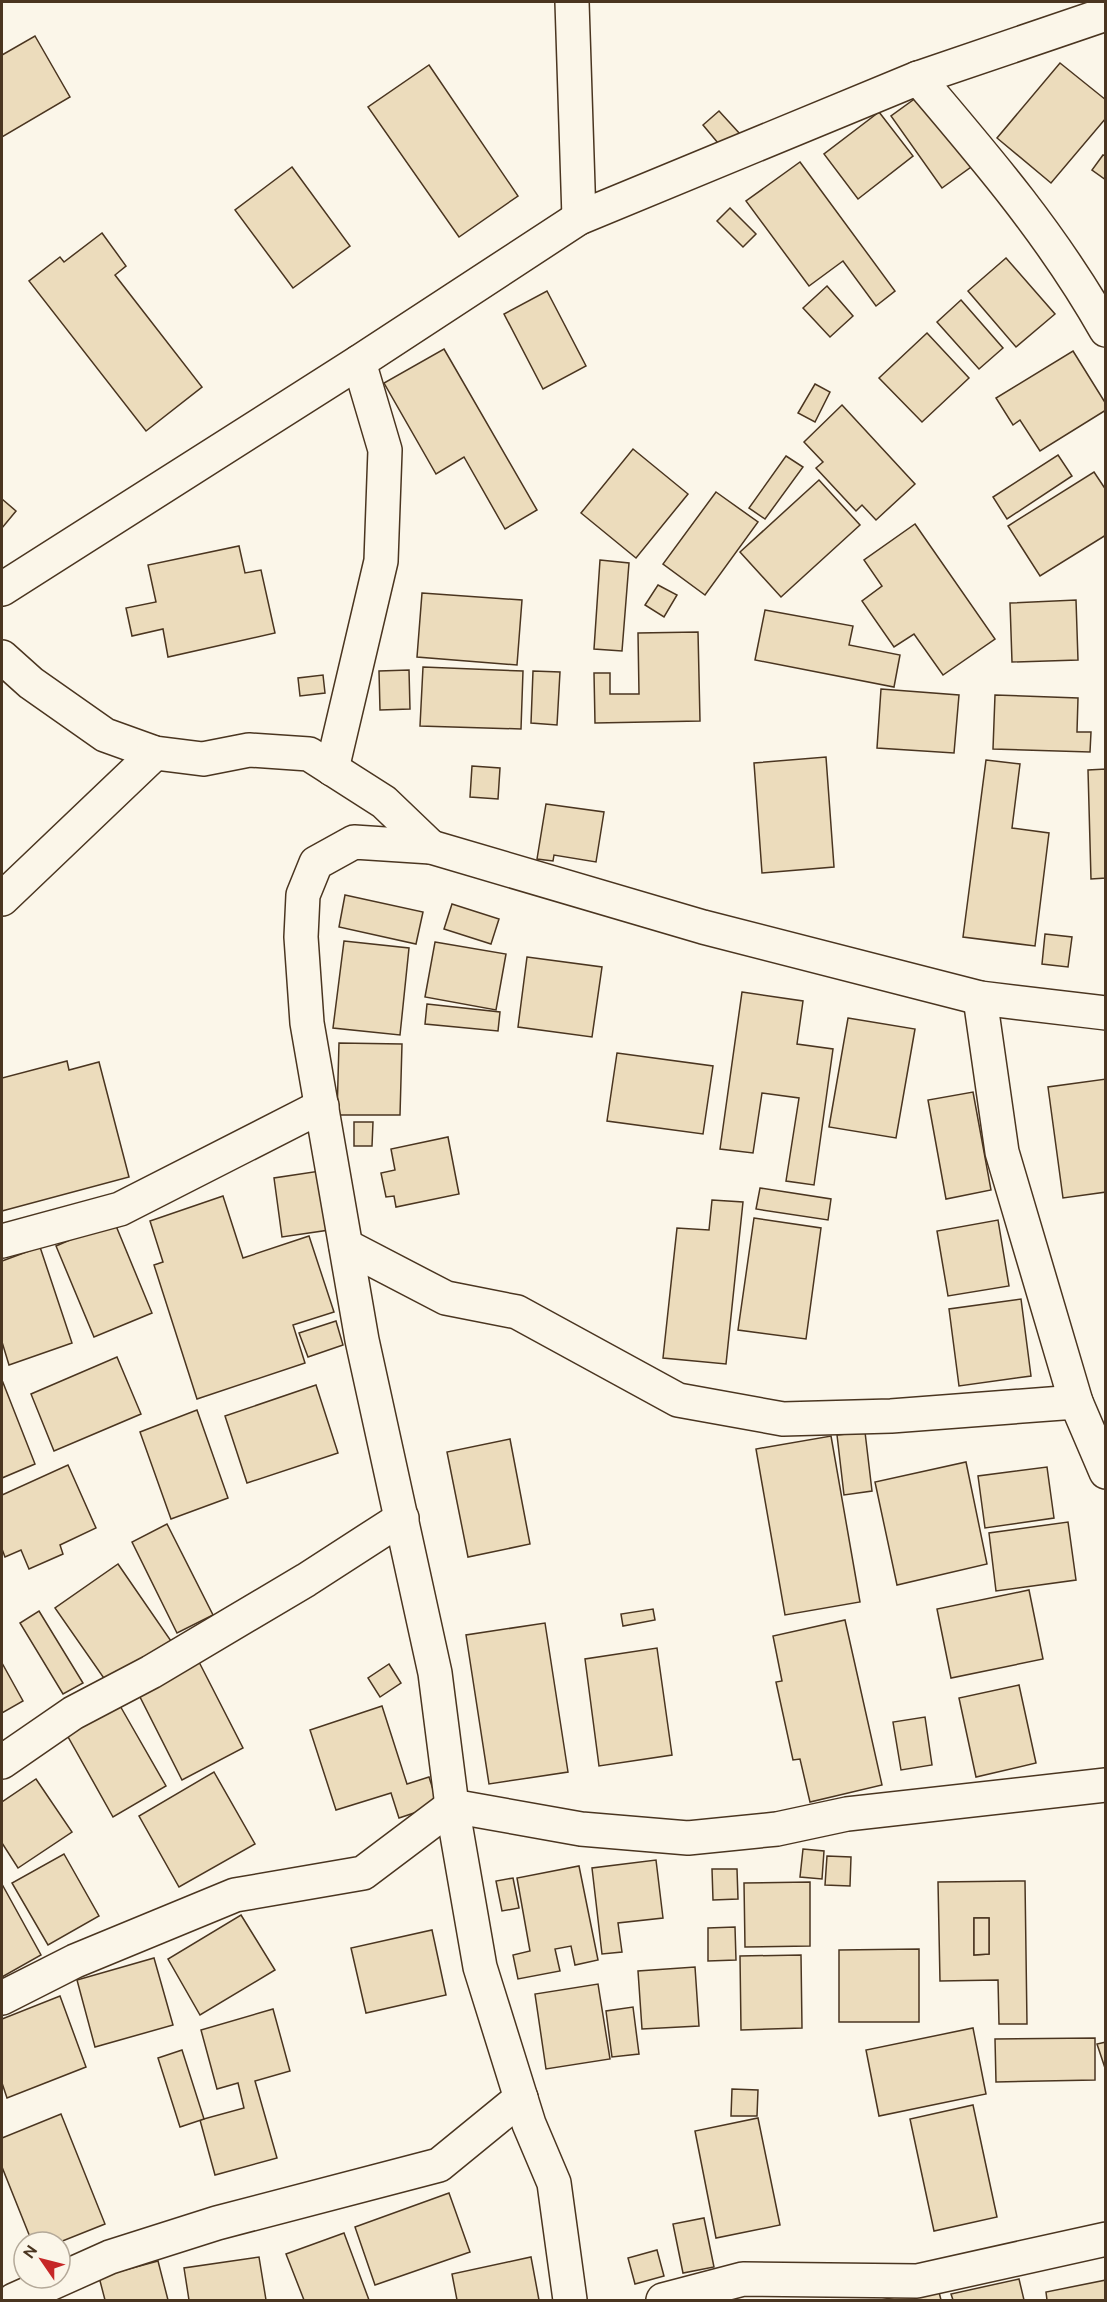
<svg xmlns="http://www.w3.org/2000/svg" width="1107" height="2302" font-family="Ubuntu,sans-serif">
  <rect width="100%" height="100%" fill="#fbf6e9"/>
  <g fill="#ecdcbc" stroke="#4a3520" stroke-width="1.5" fill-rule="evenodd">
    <polygon points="35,36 70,97 2,137 2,55"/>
    <polygon points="1060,63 1106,100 1106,118 1051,183 997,138"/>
    <polygon points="429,65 518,196 459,237 368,107"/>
    <polygon points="920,95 971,167 942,188 891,116"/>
    <polygon points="719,111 740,134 723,149 703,125"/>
    <polygon points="879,112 913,156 858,199 824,154"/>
    <polygon points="1103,155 1106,156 1106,180 1092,170"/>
    <polygon points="800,162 895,291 876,306 843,261 809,286 746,201"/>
    <polygon points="292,167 350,246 293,288 235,210"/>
    <polygon points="730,208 756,234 743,247 717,221"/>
    <polygon points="102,233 126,266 115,275 202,387 146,431 29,281 60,257 64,262"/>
    <polygon points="1006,258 1055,314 1016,347 968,291"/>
    <polygon points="827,286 853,316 830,337 803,308"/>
    <polygon points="547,291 586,366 543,389 504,314"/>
    <polygon points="961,300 1003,348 979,369 937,322"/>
    <polygon points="927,333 969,378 922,422 879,378"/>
    <polygon points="444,349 537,510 505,529 464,457 436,474 384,383"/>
    <polygon points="1073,351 1106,404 1106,410 1040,451 1020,420 1013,425 996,398"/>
    <polygon points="815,384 830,392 815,422 798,413"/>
    <polygon points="842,405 915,484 876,520 862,505 856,511 816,468 823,462 804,442"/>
    <polygon points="633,449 688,494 636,558 581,513"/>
    <polygon points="1058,455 1072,476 1007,519 993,497"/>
    <polygon points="786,456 803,467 765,519 749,508"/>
    <polygon points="1094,472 1106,490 1106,535 1040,576 1008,526"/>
    <polygon points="819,480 860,525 781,597 740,552"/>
    <polygon points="716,492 758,522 705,595 663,564"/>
    <polygon points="2,499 16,511 2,528"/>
    <polygon points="915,524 995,639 943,675 914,634 894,647 862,601 882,586 864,560"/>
    <polygon points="239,546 245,573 261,570 275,633 168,657 163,629 132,636 126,608 156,602 148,565"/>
    <polygon points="600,560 629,563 622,651 594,649"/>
    <polygon points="658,585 677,595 664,617 645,605"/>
    <polygon points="422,593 522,600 517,665 417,657"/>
    <polygon points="1076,600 1078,660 1012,662 1010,603"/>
    <polygon points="765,610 853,626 849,645 900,655 894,687 755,660"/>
    <polygon points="698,632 700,721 595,723 594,673 610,673 610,694 639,694 638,633"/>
    <polygon points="423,667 523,671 521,729 420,726"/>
    <polygon points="409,670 410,709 380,710 379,671"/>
    <polygon points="533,671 560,672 557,725 531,723"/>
    <polygon points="323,675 325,693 300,696 298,678"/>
    <polygon points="881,689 959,695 954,753 877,748"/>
    <polygon points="995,695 1078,698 1077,732 1091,732 1090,752 993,749"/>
    <polygon points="826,757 834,867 762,873 754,763"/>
    <polygon points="986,760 1020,764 1012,828 1049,833 1035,946 963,937"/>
    <polygon points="472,766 500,768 498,799 470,797"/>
    <polygon points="1106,769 1106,878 1091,879 1088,770"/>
    <polygon points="546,804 604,812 596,862 554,855 553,861 537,859"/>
    <polygon points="345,895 423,912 416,944 339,927"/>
    <polygon points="452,904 499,919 491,944 444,929"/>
    <polygon points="1045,934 1072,937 1068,967 1042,964"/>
    <polygon points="344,941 409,948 400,1035 333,1028"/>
    <polygon points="435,942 506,954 496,1010 425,997"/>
    <polygon points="527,957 602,967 592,1037 518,1027"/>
    <polygon points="742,992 803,1001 797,1044 833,1049 814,1185 786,1181 799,1098 762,1093 753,1153 720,1149"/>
    <polygon points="427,1004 500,1012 498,1031 425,1024"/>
    <polygon points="848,1018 915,1029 896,1138 829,1127"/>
    <polygon points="339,1043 402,1044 400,1115 337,1115"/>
    <polygon points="617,1053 713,1066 703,1134 607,1121"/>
    <polygon points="67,1061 69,1070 99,1062 129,1177 2,1211 2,1078"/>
    <polygon points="1106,1079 1106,1192 1063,1198 1048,1087"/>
    <polygon points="973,1092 991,1190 946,1199 928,1100"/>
    <polygon points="354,1122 373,1122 372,1146 354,1146"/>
    <polygon points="448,1137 459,1194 396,1207 394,1196 386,1197 381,1173 395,1170 391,1149"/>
    <polygon points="320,1171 329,1230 282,1237 274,1178"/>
    <polygon points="760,1188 831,1199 828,1220 756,1209"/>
    <polygon points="223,1196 243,1258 309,1236 334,1312 293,1325 305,1363 197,1399 154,1265 163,1262 150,1221"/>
    <polygon points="712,1200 743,1202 726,1364 663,1358 677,1228 709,1230"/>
    <polygon points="754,1218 821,1228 806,1339 738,1330"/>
    <polygon points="998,1220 1009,1286 948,1296 937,1231"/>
    <polygon points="114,1221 152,1313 94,1337 56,1246"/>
    <polygon points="40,1247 72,1343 9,1365 2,1342 2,1261"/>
    <polygon points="1021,1299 1031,1376 959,1386 949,1309"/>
    <polygon points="336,1321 343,1345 308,1357 299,1333"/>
    <polygon points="117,1357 141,1414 54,1451 31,1394"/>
    <polygon points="2,1380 35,1464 2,1478"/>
    <polygon points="316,1385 338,1453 247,1483 225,1416"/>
    <polygon points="197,1410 228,1498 171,1519 140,1432"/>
    <polygon points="865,1432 872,1491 844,1495 837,1435"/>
    <polygon points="831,1436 860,1602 785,1615 756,1449"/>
    <polygon points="510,1439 530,1544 468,1557 447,1452"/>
    <polygon points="966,1462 987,1564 897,1585 875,1482"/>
    <polygon points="68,1465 96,1528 60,1545 63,1554 29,1569 21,1550 5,1557 2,1549 2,1495"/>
    <polygon points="1047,1467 1054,1518 985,1528 978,1476"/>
    <polygon points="1068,1522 1076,1580 996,1591 989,1533"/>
    <polygon points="167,1524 213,1615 177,1633 132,1542"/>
    <polygon points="118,1564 171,1641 108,1684 55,1608"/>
    <polygon points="1029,1590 1043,1659 951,1678 937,1609"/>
    <polygon points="653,1609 655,1620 623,1626 621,1614"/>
    <polygon points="39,1611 83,1683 63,1694 20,1623"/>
    <polygon points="845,1620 882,1785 810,1802 800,1759 793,1760 776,1682 782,1681 773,1636"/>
    <polygon points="545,1623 568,1772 489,1784 466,1635"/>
    <polygon points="657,1648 672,1755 599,1766 585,1659"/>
    <polygon points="199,1662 243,1748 182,1780 138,1693"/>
    <polygon points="2,1663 23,1701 2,1713"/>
    <polygon points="389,1664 401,1683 380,1697 368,1678"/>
    <polygon points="1019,1685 1036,1763 976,1777 959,1698"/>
    <polygon points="119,1704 166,1786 113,1817 67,1735"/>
    <polygon points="382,1706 407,1784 429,1777 438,1805 399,1818 391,1793 336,1810 310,1730"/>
    <polygon points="925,1717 932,1765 901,1770 893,1722"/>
    <polygon points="214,1772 255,1844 179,1887 139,1816"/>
    <polygon points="36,1779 72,1832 18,1868 2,1843 2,1802"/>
    <polygon points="803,1849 824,1851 822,1879 800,1877"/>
    <polygon points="64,1854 99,1916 48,1945 12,1883"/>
    <polygon points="827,1856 851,1857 850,1886 825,1885"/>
    <polygon points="656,1860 663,1918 618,1923 622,1952 602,1954 592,1868"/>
    <polygon points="579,1866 598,1960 575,1965 571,1946 555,1949 560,1971 518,1979 513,1955 530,1951 517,1878"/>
    <polygon points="712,1869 737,1869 738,1899 713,1900"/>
    <polygon points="513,1878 519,1908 502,1911 496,1881"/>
    <path d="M 1025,1881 L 1027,2024 L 999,2024 L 998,1980 L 940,1981 L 938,1882 ZM 974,1918 L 989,1918 L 989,1954 L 974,1955 Z"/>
    <polygon points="810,1882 810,1946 745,1947 744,1883"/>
    <polygon points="3,1886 41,1955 2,1977 2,1887"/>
    <polygon points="241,1915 275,1970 200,2015 168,1959"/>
    <polygon points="974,1918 989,1918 989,1954 974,1955"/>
    <polygon points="735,1927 736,1960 708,1961 708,1928"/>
    <polygon points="432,1930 446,1995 366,2013 351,1948"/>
    <polygon points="919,1949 919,2022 839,2022 839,1950"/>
    <polygon points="801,1955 802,2028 741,2030 740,1956"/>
    <polygon points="154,1958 173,2025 95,2047 77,1980"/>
    <polygon points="695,1967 699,2026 642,2029 638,1971"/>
    <polygon points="598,1984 610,2059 546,2069 535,1994"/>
    <polygon points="60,1996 86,2067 7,2098 2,2083 2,2019"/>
    <polygon points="633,2007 639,2054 612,2057 606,2011"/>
    <polygon points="273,2009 290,2071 255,2081 277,2158 215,2175 200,2120 244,2108 238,2083 217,2089 201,2030"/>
    <polygon points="973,2028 986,2094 879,2116 866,2050"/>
    <polygon points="1095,2038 1095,2080 996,2082 995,2039"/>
    <polygon points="1106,2042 1106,2071 1097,2044"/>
    <polygon points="182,2050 204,2119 180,2127 158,2058"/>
    <polygon points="732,2089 758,2090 757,2116 731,2116"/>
    <polygon points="973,2105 997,2217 934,2231 910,2119"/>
    <polygon points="61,2114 105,2224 60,2242 32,2242 2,2167 2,2138"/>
    <polygon points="758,2118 780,2225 716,2238 695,2131"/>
    <polygon points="449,2193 470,2252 375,2285 355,2227"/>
    <polygon points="704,2218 714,2267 683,2273 673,2224"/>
    <polygon points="344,2233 369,2300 304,2300 286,2254"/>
    <polygon points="657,2250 664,2276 635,2284 628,2258"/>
    <polygon points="259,2257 266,2300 189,2300 184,2268"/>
    <polygon points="531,2257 539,2300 457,2300 452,2274"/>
    <polygon points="158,2261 168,2300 105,2300 99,2277"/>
    <polygon points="1019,2279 1024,2300 953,2300 951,2294"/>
    <polygon points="1106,2280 1106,2300 1047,2300 1046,2292"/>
    <polygon points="938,2288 941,2300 881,2300"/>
  </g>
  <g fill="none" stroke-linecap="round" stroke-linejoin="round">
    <defs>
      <g id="minor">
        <polyline points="572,2 579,218"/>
        <path d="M 918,78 C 987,159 1053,236 1106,330"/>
        <polyline points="2,589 359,362 579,218 918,78 1106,14"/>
        <polyline points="2,657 31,683 105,735 155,753 203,759 249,750 309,754 384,802 431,847"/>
        <polyline points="332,769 381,561 385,450 359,362"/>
        <polyline points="2,899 155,753"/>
        <polyline points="980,998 1002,1152 1076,1402 1106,1472"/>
        <polyline points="2,1241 120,1209 322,1106"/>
        <polyline points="346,1246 446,1298 517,1312 678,1400 783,1419 891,1416 1076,1402"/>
        <polyline points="2,1762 73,1713 151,1672 306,1580 402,1518"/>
        <polyline points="2,1998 75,1961 235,1895 363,1873 452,1806 581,1829 688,1838 777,1829 847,1814 1106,1785"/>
        <polyline points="14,2300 110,2257 217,2223 439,2165 521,2098"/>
        <polyline points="570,2300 554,2183 529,2124 480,1967 452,1806 435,1673 362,1340 307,1023 301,937 303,895 316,863 354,842 431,847 703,927 980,998 1106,1013"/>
        <polyline points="663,2300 743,2279 917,2281 1106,2239"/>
      </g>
    </defs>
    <use href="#minor" stroke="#4a3520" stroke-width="36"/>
    <use href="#minor" stroke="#fbf6e9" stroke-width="33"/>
  </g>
  <rect width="1107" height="2302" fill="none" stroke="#4a3520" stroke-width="6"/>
  <g transform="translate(42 2260) rotate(305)"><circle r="28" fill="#fbf6e9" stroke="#b4a999" stroke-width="1.5"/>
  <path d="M0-4.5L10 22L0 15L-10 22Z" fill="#c62828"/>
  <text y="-9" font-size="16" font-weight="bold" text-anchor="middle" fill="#4a3520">N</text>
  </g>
</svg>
